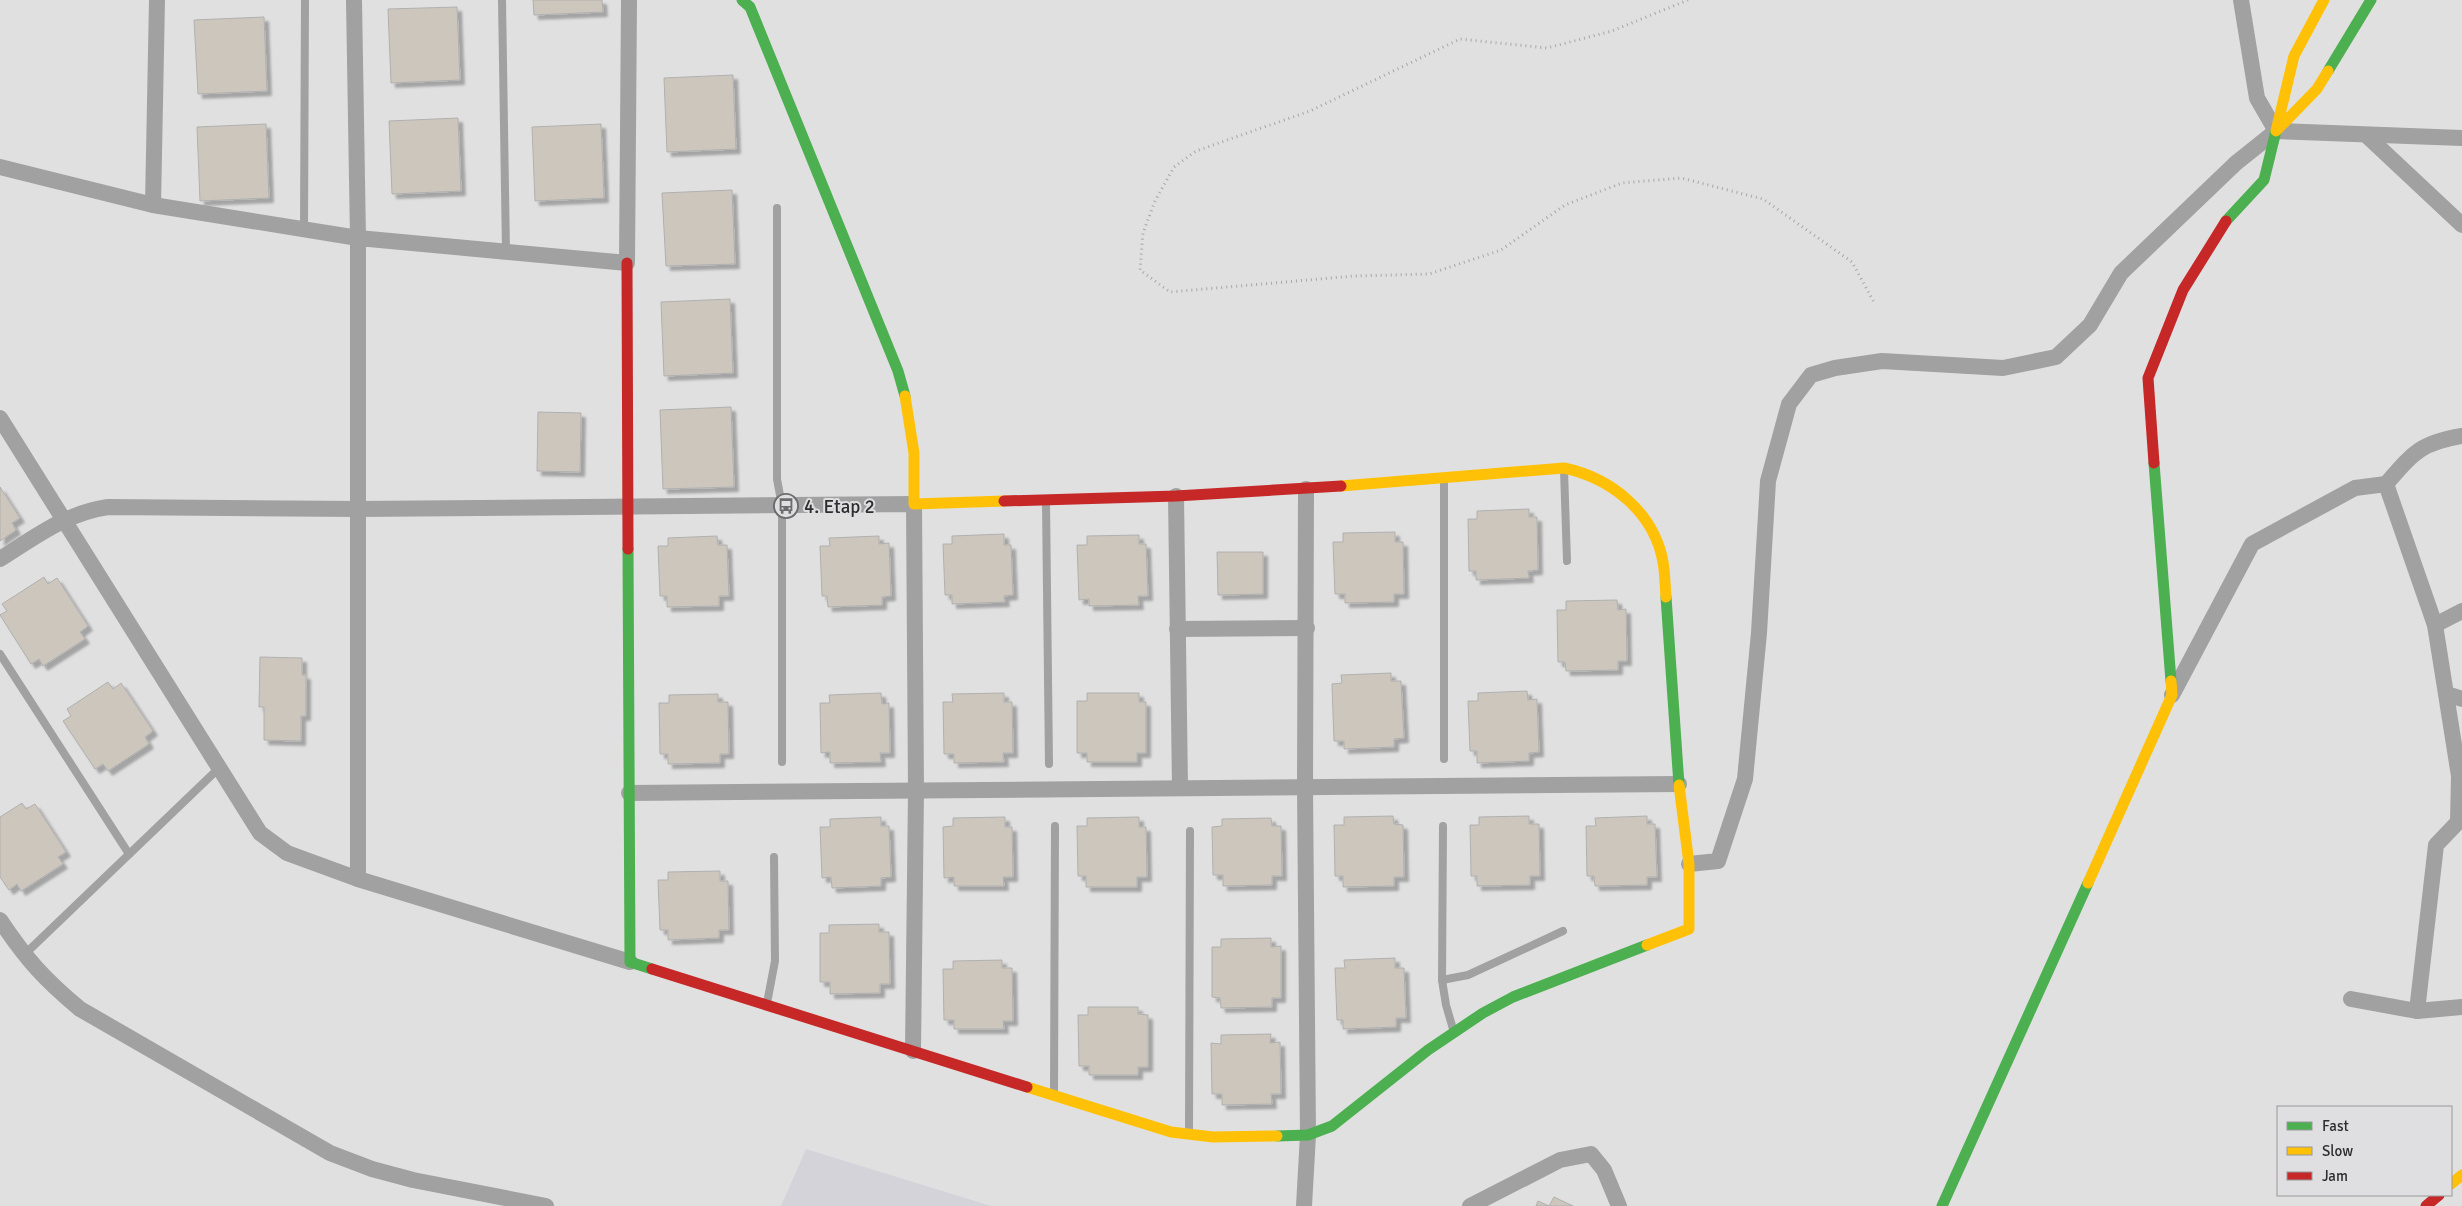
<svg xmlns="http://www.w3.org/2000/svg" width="2462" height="1206" font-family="Signika,sans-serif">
  <defs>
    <filter id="shadow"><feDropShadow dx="4.5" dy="4.5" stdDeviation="1" flood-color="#0004"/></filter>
  </defs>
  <rect width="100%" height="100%" fill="#e0e0e1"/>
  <polygon fill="#d4d3da" points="806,1149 991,1206 781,1206"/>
  <g fill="#cdc6bd" stroke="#b0b0b0" filter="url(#shadow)">
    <polygon points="533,0 602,0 603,12 534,15"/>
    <polygon points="457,7 460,80 391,83 388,9"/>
    <polygon points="264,17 267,91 198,94 194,20"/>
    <polygon points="733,75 736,149 667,152 664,78"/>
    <polygon points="458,118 461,191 392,194 389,121"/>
    <polygon points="266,124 269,198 200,201 197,127"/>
    <polygon points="601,124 604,198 535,201 532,127"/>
    <polygon points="732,190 735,264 666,266 662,193"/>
    <polygon points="730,299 733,373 664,376 661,302"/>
    <polygon points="731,407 734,487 663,489 660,410"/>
    <polygon points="538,412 581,413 580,472 537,471"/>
    <polygon points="0,487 20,518 12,523 16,530 0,541"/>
    <polygon points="1529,509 1529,517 1537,517 1538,570 1528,571 1529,578 1476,580 1476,571 1469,571 1468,519 1477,519 1477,511"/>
    <polygon points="1395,532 1395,542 1403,542 1404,594 1394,594 1394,602 1345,603 1345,594 1335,594 1333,542 1343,542 1343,533"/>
    <polygon points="1004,534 1004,545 1011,545 1013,595 1004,596 1005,602 952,604 952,595 945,595 943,544 952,544 952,536"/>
    <polygon points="1139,535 1139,544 1146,544 1148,596 1138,596 1139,605 1089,606 1089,599 1079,600 1077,545 1087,545 1087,536"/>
    <polygon points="717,536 718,545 727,545 729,596 719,596 719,606 667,607 667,596 660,596 658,546 668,546 668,538"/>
    <polygon points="879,536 879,544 889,543 891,596 882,597 882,605 828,607 827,596 822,596 820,546 830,546 829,538"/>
    <polygon points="1217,552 1263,552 1263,594 1218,595"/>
    <polygon points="44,577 48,584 57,578 88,626 80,632 85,639 43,666 39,659 31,664 0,615 7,611 2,604"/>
    <polygon points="1617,600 1618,610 1626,609 1627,661 1618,661 1618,670 1566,671 1565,662 1558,662 1557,610 1566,610 1566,601"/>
    <polygon points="260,657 302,658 302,675 306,675 306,716 301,716 301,741 264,740 264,707 259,707"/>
    <polygon points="1391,673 1391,681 1401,681 1404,738 1394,739 1394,747 1344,749 1344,741 1334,741 1332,684 1342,683 1341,675"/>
    <polygon points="108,682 113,689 121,683 153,731 145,737 149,744 108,771 103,764 95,769 63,721 71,716 67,709"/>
    <polygon points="1527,691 1528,700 1537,699 1539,752 1529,753 1529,761 1477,763 1477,751 1470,751 1468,701 1478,701 1478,693"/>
    <polygon points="881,693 882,704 889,703 890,753 880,753 881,762 830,763 830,752 821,753 820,703 830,703 829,695"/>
    <polygon points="1004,693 1004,702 1012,702 1013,753 1003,753 1004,762 954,763 954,754 944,754 943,702 953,702 952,694"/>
    <polygon points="1087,693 1139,693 1139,702 1146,702 1146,753 1137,753 1137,762 1087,762 1087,753 1077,753 1077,701 1087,701"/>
    <polygon points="718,694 718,702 728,702 729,754 720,754 720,763 668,764 668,754 660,754 659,703 669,703 669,695"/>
    <polygon points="22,803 26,809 35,804 66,852 58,857 63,864 21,891 17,884 9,890 0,877 0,817"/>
    <polygon points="1393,816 1394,824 1403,825 1404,877 1394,877 1394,886 1343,887 1343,876 1335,876 1334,825 1344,825 1344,817"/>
    <polygon points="1529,816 1529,824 1539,824 1540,876 1530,876 1530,885 1477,886 1477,876 1471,876 1470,825 1479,825 1479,817"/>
    <polygon points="1647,816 1647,824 1655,824 1657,877 1647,877 1647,885 1595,886 1594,876 1587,876 1586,826 1596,826 1595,818"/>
    <polygon points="881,817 881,826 889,826 891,877 881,878 881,886 832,888 831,877 822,878 820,827 830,827 830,819"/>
    <polygon points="1005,817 1005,827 1012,827 1013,877 1003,877 1004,886 954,886 954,877 944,878 943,827 953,826 953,818"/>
    <polygon points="1139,817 1139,827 1146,827 1147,877 1137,877 1137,887 1086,887 1086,876 1078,876 1077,826 1087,826 1087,818"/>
    <polygon points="1271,818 1272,826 1281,826 1282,876 1272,876 1272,885 1223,886 1223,875 1213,875 1212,827 1222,826 1222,819"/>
    <polygon points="720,871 720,881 728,881 729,930 719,930 719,938 668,940 668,930 660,930 658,880 668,880 668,872"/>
    <polygon points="879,924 879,932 889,932 890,984 880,984 880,993 830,994 830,982 820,982 820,933 829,933 829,925"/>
    <polygon points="1271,938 1271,947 1281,946 1281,998 1272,998 1272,1007 1221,1008 1220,998 1212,997 1212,947 1221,947 1221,939"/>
    <polygon points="1395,958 1395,968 1404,968 1406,1018 1396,1018 1396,1027 1343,1029 1343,1020 1337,1020 1335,968 1345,968 1344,960"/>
    <polygon points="1002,960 1002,968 1012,968 1013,1021 1003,1021 1004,1029 954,1029 954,1020 944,1020 943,969 953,969 953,961"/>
    <polygon points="1088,1007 1138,1007 1138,1014 1148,1015 1148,1067 1138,1067 1138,1075 1089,1075 1089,1066 1079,1066 1078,1015 1088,1015"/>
    <polygon points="1271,1034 1270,1043 1280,1042 1281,1094 1271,1094 1272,1104 1222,1105 1222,1094 1212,1094 1211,1043 1221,1044 1221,1035"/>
    <polygon points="1554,1197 1573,1206 1549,1206"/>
    <polygon points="1538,1201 1549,1206 1536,1206"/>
  </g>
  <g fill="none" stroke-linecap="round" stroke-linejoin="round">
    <polyline stroke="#a8a7a8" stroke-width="3" stroke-dasharray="1 4" stroke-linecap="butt" points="1688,0 1612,31 1547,48 1460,39 1310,111 1196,151 1174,167 1155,201 1143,233 1140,270 1170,292 1354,276 1429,274 1501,250 1565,205 1622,183 1681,178 1763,199 1852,262 1875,304"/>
    <g stroke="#a1a1a1" stroke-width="8">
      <polyline points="502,0 506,252"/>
      <polyline points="777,208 777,479 782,506 782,762"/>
      <polyline points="304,229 305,0"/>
      <polyline points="1564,470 1567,561"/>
      <polyline points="1444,480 1444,759"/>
      <polyline points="1046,502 1049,764"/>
      <polyline points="0,654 129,854"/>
      <polyline points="1443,826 1442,980 1446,1005 1453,1029"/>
      <polyline points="25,954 218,769"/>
      <polyline points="1442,980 1468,975 1563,931"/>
      <polyline points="767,1003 775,961 774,857"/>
      <polyline points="1054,1093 1055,826"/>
      <polyline points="1189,1131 1190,831"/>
    </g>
    <g stroke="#a1a1a1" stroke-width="16">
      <polyline points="629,0 627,263 358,238 358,879 630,962"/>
      <polyline points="2241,0 2257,98 2276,131"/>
      <polyline points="2366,135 2462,225"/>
      <polyline points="0,167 153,205 358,238 354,0"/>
      <polyline points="153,205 157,0"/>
      <polyline points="0,418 260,833 287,853 358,879"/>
      <path d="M 2386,484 C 2413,453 2420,443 2462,436"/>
      <polyline points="1176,496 1180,788"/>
      <path d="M 0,559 C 35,537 66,513 108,507 L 358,509 L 914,504 L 916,790 L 913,1051"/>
      <polyline points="2435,625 2462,611"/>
      <polyline points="1177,629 1307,628"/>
      <polyline points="2447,694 2462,699"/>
      <polyline points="2172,695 2252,544 2355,488 2386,484 2435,625 2459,776 2458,822 2436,845 2417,1011"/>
      <polyline points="629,793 1679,784"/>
      <polyline points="1689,864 1718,861 1745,779 1759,633 1768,481 1789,404 1811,375 1835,368 1882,361 2003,368 2056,357 2090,325 2121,273 2236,163 2276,131 2462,138"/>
      <path d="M 0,920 C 26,959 44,979 80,1009 L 330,1153 L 372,1169 L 413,1180 L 546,1206"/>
      <polyline points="2351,999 2417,1011 2462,1007"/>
      <polyline points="1304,1206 1308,1135 1305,787 1306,489"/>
      <polyline points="1470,1206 1560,1160 1591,1154 1604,1170 1619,1206"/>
    </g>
    <g stroke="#4caf50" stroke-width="11">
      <polyline points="742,0 750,7 898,371 905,396"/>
      <polyline points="2328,71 2371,0"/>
      <polyline points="2226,221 2264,180 2276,131"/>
      <polyline points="2154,463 2171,681"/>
      <polyline points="628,549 630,962 652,969"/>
      <polyline points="1666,597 1679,785"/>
      <polyline points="1277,1136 1308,1135 1332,1126 1428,1050 1483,1013 1513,997 1647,945"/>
      <polyline points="1942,1206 2088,883"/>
    </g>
    <g stroke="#ffc107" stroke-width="11">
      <polyline points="2324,0 2294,56 2276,131 2317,89 2328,71"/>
      <polyline points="905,396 914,453 914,504 1004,501"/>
      <path d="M 1341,486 L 1564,468 C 1611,478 1654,512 1663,562 C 1665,573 1665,585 1666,597"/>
      <polyline points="2088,883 2172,695 2171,681"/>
      <polyline points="1647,945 1689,929 1689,864 1679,785"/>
      <polyline points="1027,1087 1171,1132 1213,1137 1277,1136"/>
      <polyline points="2451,1184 2462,1175"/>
    </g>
    <g stroke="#c62828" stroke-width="11">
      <polyline points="627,263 628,549"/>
      <polyline points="2154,463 2148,378 2183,290 2226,221"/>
      <polyline points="1004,501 1176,496 1341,486"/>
      <polyline points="652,969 1027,1087"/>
      <polyline points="2426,1206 2439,1195"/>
    </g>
  </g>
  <defs>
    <symbol id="bus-ring" viewBox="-11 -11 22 22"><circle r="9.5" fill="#dfdfe2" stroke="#6c6c6d" stroke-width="1.5"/><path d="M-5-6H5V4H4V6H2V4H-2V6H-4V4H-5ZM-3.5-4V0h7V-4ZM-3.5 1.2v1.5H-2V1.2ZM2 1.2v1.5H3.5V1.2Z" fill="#6c6c6d"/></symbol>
  </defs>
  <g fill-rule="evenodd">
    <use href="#bus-ring" x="772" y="492" width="28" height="28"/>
  </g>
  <g text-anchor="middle" stroke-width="4" stroke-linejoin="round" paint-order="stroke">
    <g font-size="19" fill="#2e2e2f" stroke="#dfdfe2" text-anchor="start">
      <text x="804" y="513">4. Etap 2</text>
    </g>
  </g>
  <rect x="2277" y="1106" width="175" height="90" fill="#dfdfe2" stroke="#98989a"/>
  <rect x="2287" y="1122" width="25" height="8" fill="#4caf50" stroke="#98989a"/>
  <text x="2322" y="1131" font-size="15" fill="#2e2e2f">Fast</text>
  <rect x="2287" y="1147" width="25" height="8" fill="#ffc107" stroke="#98989a"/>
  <text x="2322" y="1156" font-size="15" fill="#2e2e2f">Slow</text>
  <rect x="2287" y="1172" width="25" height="8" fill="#c62828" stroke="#98989a"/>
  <text x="2322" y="1181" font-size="15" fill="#2e2e2f">Jam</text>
</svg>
